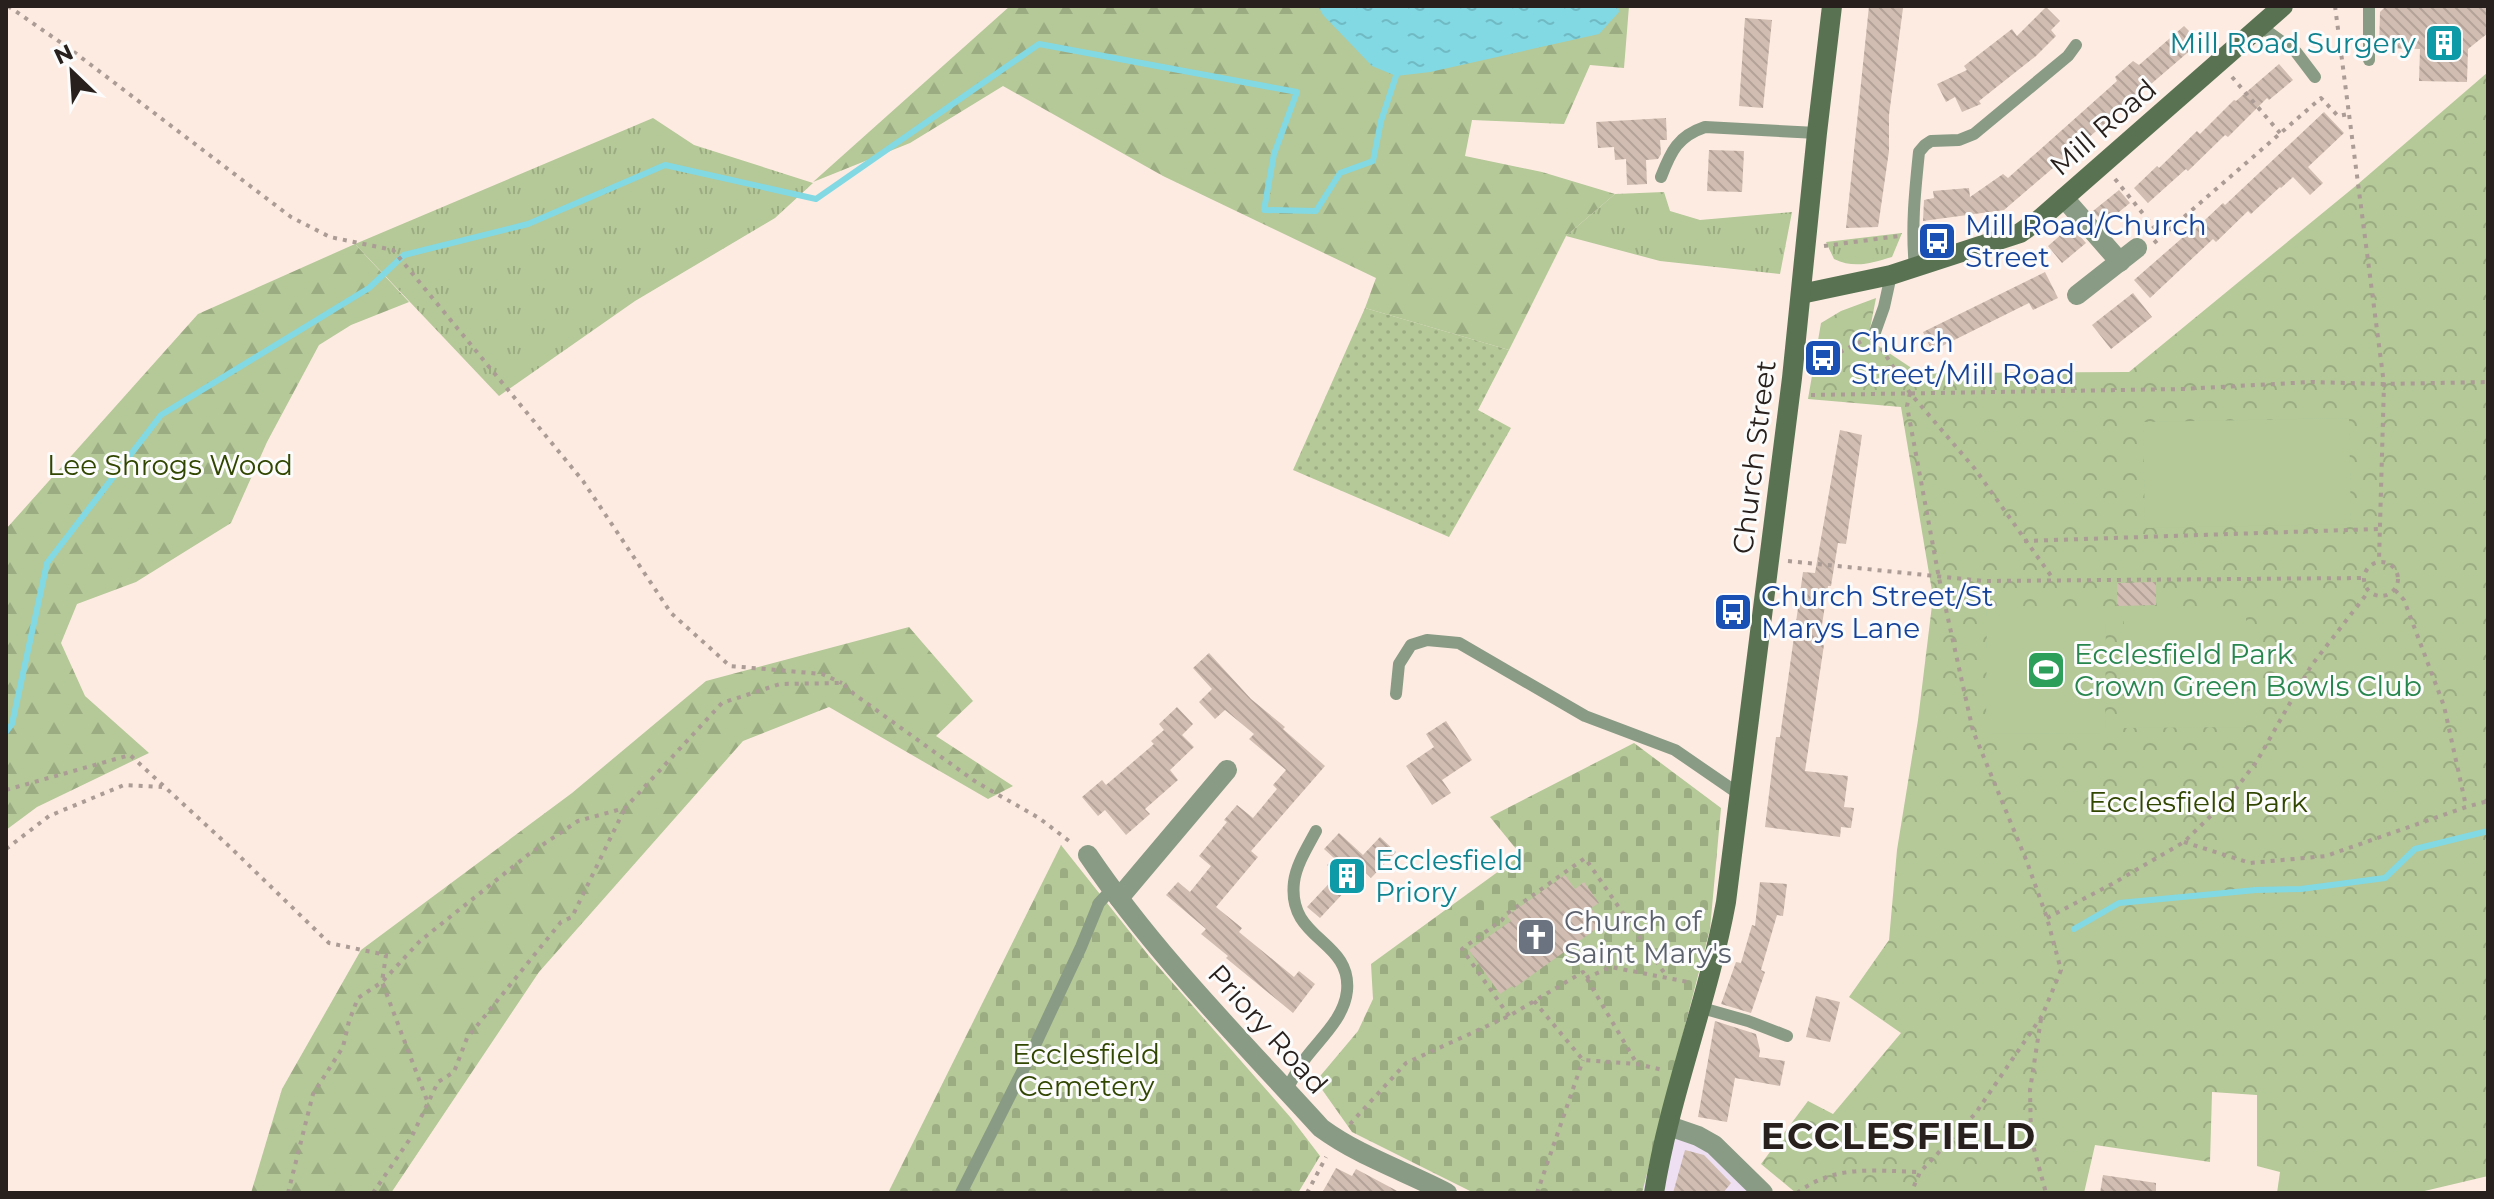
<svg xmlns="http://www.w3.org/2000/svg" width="2494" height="1199" font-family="Montserrat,sans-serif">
  <defs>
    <pattern id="grass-tufts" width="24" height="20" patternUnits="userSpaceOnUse" patternTransform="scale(2)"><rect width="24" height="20" fill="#b4c898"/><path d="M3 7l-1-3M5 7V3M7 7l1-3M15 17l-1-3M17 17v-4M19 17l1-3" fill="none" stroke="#9bac82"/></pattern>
    <pattern id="forest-firs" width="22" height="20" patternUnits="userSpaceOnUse" patternTransform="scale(2)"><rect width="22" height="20" fill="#b4c898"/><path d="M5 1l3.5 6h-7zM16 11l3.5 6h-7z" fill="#9bac82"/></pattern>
    <pattern id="cemetery-stones" width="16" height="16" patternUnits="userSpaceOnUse" patternTransform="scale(2)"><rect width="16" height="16" fill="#b4c898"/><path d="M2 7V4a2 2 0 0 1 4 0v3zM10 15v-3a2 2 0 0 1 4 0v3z" fill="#9bac82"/></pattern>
    <pattern id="park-crowns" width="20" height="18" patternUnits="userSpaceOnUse" patternTransform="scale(2)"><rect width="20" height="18" fill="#b4c898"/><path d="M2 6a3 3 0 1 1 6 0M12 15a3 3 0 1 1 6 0" fill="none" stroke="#9bac82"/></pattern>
    <pattern id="garden-dots" width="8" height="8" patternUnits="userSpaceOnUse" patternTransform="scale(2)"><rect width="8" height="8" fill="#b4c898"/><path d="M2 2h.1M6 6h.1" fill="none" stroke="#9bac82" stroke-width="1.8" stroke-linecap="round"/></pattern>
    <pattern id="water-ripples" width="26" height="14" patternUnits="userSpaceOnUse" patternTransform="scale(2)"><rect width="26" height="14" fill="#82d9e4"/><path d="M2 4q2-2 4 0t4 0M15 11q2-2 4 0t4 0" fill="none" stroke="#70bac3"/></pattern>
    <pattern id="building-back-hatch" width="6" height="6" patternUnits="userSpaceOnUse" patternTransform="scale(2)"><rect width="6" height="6" fill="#d1bdb1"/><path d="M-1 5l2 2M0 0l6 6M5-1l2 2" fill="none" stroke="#b3a298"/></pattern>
  </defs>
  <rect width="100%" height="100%" fill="#fdebe1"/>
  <polygon fill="#eedff2" points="1661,1120 1698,1136 1763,1193 1642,1193"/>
  <g fill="url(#grass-tufts)">
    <polygon points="653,118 694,145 813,183 775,218 635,301 499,396 355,244"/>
    <polygon points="1664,192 1670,211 1700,220 1792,212 1780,274 1660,261 1566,236 1615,194"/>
    <path d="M 1902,233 L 1892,257 C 1871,263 1855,269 1834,259 L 1826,242 Z"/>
  </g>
  <g fill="url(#forest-firs)">
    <polygon points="1010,6 1629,6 1624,68 1590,65 1564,124 1472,120 1465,156 1542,172 1615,194 1566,236 1509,350 1365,308 1376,278 1163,176 1003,86 910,143 813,182"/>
    <polygon points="355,244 409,302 351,325 319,345 267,442 231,523 136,582 77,604 61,643 85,696 149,753 37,807 6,830 6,529 198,314"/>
    <polygon points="909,627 973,701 936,736 1013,786 988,799 829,707 743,741 539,972 391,1193 251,1193 282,1089 361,950 572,793 706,681"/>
  </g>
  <g fill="url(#cemetery-stones)">
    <polygon points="1634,743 1721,808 1710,929 1642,1193 1474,1193 1352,1132 1316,1081 1358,1031 1373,999 1371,964 1521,855 1490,817"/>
    <polygon points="1061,845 1149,956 1291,1118 1320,1156 1298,1193 888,1193"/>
  </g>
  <polygon fill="url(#park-crowns)" points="2488,72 2488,1176 2416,1193 2277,1193 2280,1172 2257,1166 2257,1095 2212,1092 2210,1162 2095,1145 2084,1193 1796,1193 1761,1164 1808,1101 1833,1114 1901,1033 1849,997 1889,940 1897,850 1918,720 1933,597 1901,407 1808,399 1821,323 1841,311 1876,298 1868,339 1919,373 2129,372 2358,184"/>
  <polygon fill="url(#garden-dots)" points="1365,308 1509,350 1478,410 1511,428 1449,537 1293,470"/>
  <g fill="#b4c898">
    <polygon points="2349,418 2351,524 2145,528 2143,422"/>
    <polygon points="1987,606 2106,606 2105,734 1986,733"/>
    <polygon points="2124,607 2246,607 2246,727 2124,728"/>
  </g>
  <polygon fill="url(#water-ripples)" points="1318,6 1618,6 1619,12 1599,34 1430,72 1396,76 1372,66 1323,15"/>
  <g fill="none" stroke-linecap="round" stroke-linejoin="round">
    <g stroke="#82d9e4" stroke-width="6">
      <polyline points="6,732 12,724 47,563 161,415 369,288 404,255 528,224 665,165 816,199 1039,44 1297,92 1274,154 1264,210 1316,211 1340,173 1373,161 1381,121 1396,76"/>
      <polyline points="2074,929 2119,903 2256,890 2301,889 2385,878 2415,849 2488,831"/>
    </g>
  </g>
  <g fill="url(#building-back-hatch)">
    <polygon points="1869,6 1903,8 1889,115 1889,151 1878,227 1846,228"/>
    <polygon points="2386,6 2488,6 2488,33 2468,49 2467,82 2419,81 2420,49 2379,48 2380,12"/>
    <polygon points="2046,7 2060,21 2051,30 2056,36 2036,56 1979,101 1981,104 1962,112 1955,97 1946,102 1937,84 1967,70 1964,66 2012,29 2017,36"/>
    <polygon points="1745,18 1772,20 1763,108 1739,106"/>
    <polygon points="2184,26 2200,42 2004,210 1923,221 1924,200 1934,198 1933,191 1969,188 1970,197 2003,174 2008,178 2117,81 2115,77 2133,61 2139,65"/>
    <polygon points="2279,64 2293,80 2269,100 2267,98 2228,137 2225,135 2188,171 2186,169 2148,203 2134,188 2157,166 2159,168 2197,131 2200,134 2234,100 2236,101"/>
    <polygon points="2324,112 2344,133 2308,167 2323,183 2310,195 2293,177 2281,188 2280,187 2251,214 2248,211 2216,242 2213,239 2150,298 2134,280 2189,232 2190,234 2223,203 2225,205"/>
    <polygon points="1666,118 1667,140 1660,140 1661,154 1658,159 1646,160 1647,184 1627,185 1626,159 1615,160 1614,147 1598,148 1596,122"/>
    <polygon points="1709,150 1744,151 1742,192 1707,191"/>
    <polygon points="2119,190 2130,203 2104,224 2093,211"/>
    <polygon points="2071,226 2086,243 2062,263 2048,246"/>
    <polygon points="2045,272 2058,298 2033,310 2029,303 1932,351 1923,332"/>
    <polygon points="2133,293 2152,317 2111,349 2092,325"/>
    <polygon points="1840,430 1862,435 1846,544 1838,543 1831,586 1828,586 1819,644 1824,645 1805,771 1848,776 1844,807 1854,808 1851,828 1841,827 1840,837 1765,827 1776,737 1780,737 1803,572 1815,573"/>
    <polygon points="2156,582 2156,605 2117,606 2117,583"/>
    <polygon points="1209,653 1251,699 1285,727 1283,729 1325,766 1251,851 1258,857 1216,907 1242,928 1239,932 1294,977 1299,971 1315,984 1293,1013 1226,958 1228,956 1201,934 1206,929 1166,895 1178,882 1190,892 1211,866 1199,856 1227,822 1224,820 1237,805 1253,818 1277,789 1273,785 1286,770 1249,739 1254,734 1225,710 1215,719 1199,702 1212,689 1193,668"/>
    <polygon points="1177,707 1193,724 1182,735 1194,747 1170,770 1178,780 1145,809 1150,814 1126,835 1105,810 1098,816 1082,797 1102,780 1106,785 1154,744 1151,741 1164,730 1159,724"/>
    <polygon points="1446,721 1472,760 1442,780 1451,793 1432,805 1406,766 1434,747 1426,734"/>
    <polygon points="1339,833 1363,855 1380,837 1396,852 1371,878 1364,871 1320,918 1307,907 1337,875 1327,865 1334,858 1324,849"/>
    <polygon points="1565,875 1575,889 1584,882 1599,903 1591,908 1603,924 1514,988 1512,986 1500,994 1469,950 1511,921 1507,916"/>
    <polygon points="1760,882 1787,884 1783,916 1777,915 1761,970 1765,972 1751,1013 1721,1004 1736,962 1741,963 1752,925 1755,926"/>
    <polygon points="1816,996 1840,1002 1830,1042 1806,1037"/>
    <polygon points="1715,1021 1756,1034 1760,1050 1759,1057 1785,1061 1780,1086 1735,1078 1727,1122 1698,1117"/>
    <polygon points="1685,1150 1704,1155 1731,1183 1723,1193 1673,1193"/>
    <polygon points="1336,1168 1352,1176 1356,1169 1401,1193 1322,1193"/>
    <polygon points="2103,1175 2156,1183 2156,1193 2100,1193"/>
  </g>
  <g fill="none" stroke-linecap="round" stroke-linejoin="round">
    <g stroke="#ab9c95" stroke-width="4" stroke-dasharray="4 6" stroke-linecap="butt">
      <polyline points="8,6 70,49 291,217 330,237 393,250 583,481 671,613 730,666 822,674 842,683"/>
      <polyline points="2335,6 2384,384 2379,561"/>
      <polyline points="2232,77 2280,133"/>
      <polyline points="2115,179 2161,236"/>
      <polyline points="2154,243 2321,98 2338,116 2348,114"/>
      <polyline points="1824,246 1899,236"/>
      <polyline points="1881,348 1910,393 1975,469 2054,580"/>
      <polyline points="1813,366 1862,341"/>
      <polyline points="1910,393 1907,406 1939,578 1973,731 2027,862 2047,918 2061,970 2042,1016 1975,1114 1920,1172 1911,1193"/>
      <polyline points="1811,395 2183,389 2311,382 2384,384 2488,382"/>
      <polyline points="2024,541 2378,529"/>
      <polyline points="1788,561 1984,581 2364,578"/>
      <circle cx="2381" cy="579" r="17"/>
      <polyline points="2395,590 2404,600 2444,706 2466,806"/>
      <polyline points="6,790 130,755 231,848 329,943 386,955 382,982 428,1103"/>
      <polyline points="2184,842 2250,863 2326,856 2466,807 2488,801"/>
      <polyline points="6,849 49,816 124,785 162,787"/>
      <polyline points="2047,918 2112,884 2184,842 2229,798 2257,761 2311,666 2369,591"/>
      <polyline points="1586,978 1611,967 1688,982"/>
      <polyline points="1534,1001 1583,1060 1637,1064 1663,1070"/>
      <polyline points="1509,1016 1462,949 1502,920 1505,915 1585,858 1667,977"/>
      <polyline points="2041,1019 2030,1090 2031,1138 2046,1193"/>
      <polyline points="1350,1124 1406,1063 1509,1016 1583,972 1637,1064"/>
      <polyline points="288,1193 313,1094 343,1047 349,1021 358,998 382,982 420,941 529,854 578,821 625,808 722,703 780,684 842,683 854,694 976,782 1039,818 1073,844"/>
      <polyline points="373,1193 412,1136 438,1082 454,1072 467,1038 561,922 572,917 625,808"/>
      <polyline points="1307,1193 1326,1157"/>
      <polyline points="1537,1193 1583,1060"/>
      <path d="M 1797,1193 C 1835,1164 1875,1171 1920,1172"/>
    </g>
    <g stroke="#899b84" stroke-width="12">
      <polyline points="2260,26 2296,52 2315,77"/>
      <polyline points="2369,60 2369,6"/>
      <path d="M 1661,177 C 1671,151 1678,136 1705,127 L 1817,133"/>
      <path d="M 1915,267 C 1911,228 1915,191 1919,152 L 1925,145 L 1931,141 L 1959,140 L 1974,134 L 2068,56 L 2076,45"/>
      <polyline points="1874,335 1884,307 1891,275"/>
      <polyline points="1396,694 1399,664 1411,645 1427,640 1459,643 1585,716 1675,750 1739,794"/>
      <polyline points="1702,1008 1748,1021 1787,1036"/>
      <path d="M 1286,1090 C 1292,1081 1296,1072 1302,1063 C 1317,1041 1344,1020 1347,991 C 1352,939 1287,941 1294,882 C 1296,865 1308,846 1316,831"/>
      <polyline points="961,1193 1029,1058 1081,947 1099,903 1111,890"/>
    </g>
    <g stroke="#899b84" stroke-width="20">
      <polyline points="2064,198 2120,262"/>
      <polyline points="2077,295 2137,248"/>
      <path d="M 1088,855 C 1155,954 1240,1039 1321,1128 C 1359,1156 1405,1171 1447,1193"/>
      <polyline points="1119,898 1227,770"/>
    </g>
    <polyline stroke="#899b84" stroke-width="20" points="1669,1126 1698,1136 1714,1145 1763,1193"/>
    <g stroke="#597352" stroke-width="20">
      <polyline points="1801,294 1891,275 2020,233 2040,219 2283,6"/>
      <path d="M 1654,1193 C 1670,1094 1708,1000 1726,902 L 1792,378 L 1817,133 L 1832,6"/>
    </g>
  </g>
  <defs>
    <symbol id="building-square" viewBox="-11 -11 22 22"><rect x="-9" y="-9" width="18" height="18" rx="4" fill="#0f9aa8" stroke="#fcfcfc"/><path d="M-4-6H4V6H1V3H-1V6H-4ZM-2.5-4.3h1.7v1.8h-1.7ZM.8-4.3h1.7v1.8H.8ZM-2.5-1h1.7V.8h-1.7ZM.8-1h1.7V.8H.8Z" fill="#fff"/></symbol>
    <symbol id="bus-square" viewBox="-11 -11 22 22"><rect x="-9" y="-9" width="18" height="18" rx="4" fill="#1a4fb4" stroke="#fcfcfc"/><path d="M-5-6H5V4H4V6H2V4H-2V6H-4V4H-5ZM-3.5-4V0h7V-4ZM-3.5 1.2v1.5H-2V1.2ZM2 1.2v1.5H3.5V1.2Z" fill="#fff"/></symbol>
    <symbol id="stadium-square" viewBox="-11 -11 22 22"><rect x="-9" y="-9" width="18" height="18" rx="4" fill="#2e9e5b" stroke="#fcfcfc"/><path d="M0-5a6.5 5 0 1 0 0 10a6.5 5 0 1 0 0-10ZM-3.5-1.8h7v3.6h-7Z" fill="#fff"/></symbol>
    <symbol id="church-square" viewBox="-11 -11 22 22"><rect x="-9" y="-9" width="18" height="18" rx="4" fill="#6b7280" stroke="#fcfcfc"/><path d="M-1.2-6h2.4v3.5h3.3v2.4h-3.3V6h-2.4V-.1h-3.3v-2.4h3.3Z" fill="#fff"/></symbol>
  </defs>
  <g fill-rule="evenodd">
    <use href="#building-square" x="2422" y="21" width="44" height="44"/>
    <use href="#bus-square" x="1915" y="219" width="44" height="44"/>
    <use href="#bus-square" x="1801" y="336" width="44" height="44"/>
    <use href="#bus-square" x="1711" y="590" width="44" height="44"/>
    <use href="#stadium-square" x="2024" y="648" width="44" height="44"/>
    <use href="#building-square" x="1325" y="854" width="44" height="44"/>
    <use href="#church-square" x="1514" y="915" width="44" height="44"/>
  </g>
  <g text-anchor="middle" stroke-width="6" stroke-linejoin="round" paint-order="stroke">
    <g font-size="28" fill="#0d838f" stroke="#fcfcfc" text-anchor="end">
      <text x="2416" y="53">Mill Road Surgery</text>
      <text x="1375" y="870" text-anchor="start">Ecclesfield<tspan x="1375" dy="32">Priory</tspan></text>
    </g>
    <g font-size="28" fill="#28201c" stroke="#fcfcfc">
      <text transform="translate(2103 127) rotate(-41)" y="10">Mill Road</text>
      <text transform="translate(1754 457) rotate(-83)" y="10">Church Street</text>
      <text transform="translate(1268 1029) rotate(48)" y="10">Priory Road</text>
    </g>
    <g font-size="28" fill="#164399" stroke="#fcfcfc" text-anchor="start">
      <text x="1965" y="235">Mill Road/Church<tspan x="1965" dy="32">Street</tspan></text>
      <text x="1851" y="352">Church<tspan x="1851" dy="32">Street/Mill Road</tspan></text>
      <text x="1761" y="606">Church Street/St<tspan x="1761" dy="32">Marys Lane</tspan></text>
    </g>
    <g font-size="28" fill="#314600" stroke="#fcfcfc">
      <text x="170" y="475">Lee Shrogs Wood</text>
      <text x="2198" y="812">Ecclesfield Park</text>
      <text x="1086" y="1064">Ecclesfield<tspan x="1086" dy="32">Cemetery</tspan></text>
    </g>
    <g font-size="28" fill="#27864d" stroke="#fcfcfc" text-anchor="start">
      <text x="2074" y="664">Ecclesfield Park<tspan x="2074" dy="32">Crown Green Bowls Club</tspan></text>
    </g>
    <g font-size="28" fill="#5b616d" stroke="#fcfcfc" text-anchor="start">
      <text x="1564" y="931">Church of<tspan x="1564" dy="32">Saint Mary's</tspan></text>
    </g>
    <g font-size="36" font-weight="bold" letter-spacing="2" fill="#28201c" stroke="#fcfcfc">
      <text x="1899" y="1149">ECCLESFIELD</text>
    </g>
  </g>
  <rect width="2494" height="1199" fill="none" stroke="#28201c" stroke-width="16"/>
  <g transform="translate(72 72) rotate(335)" stroke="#fcfcfc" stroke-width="6" paint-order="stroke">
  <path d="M0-6L14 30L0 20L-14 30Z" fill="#28201c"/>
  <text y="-12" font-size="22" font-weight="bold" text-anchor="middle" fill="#28201c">N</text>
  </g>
</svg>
